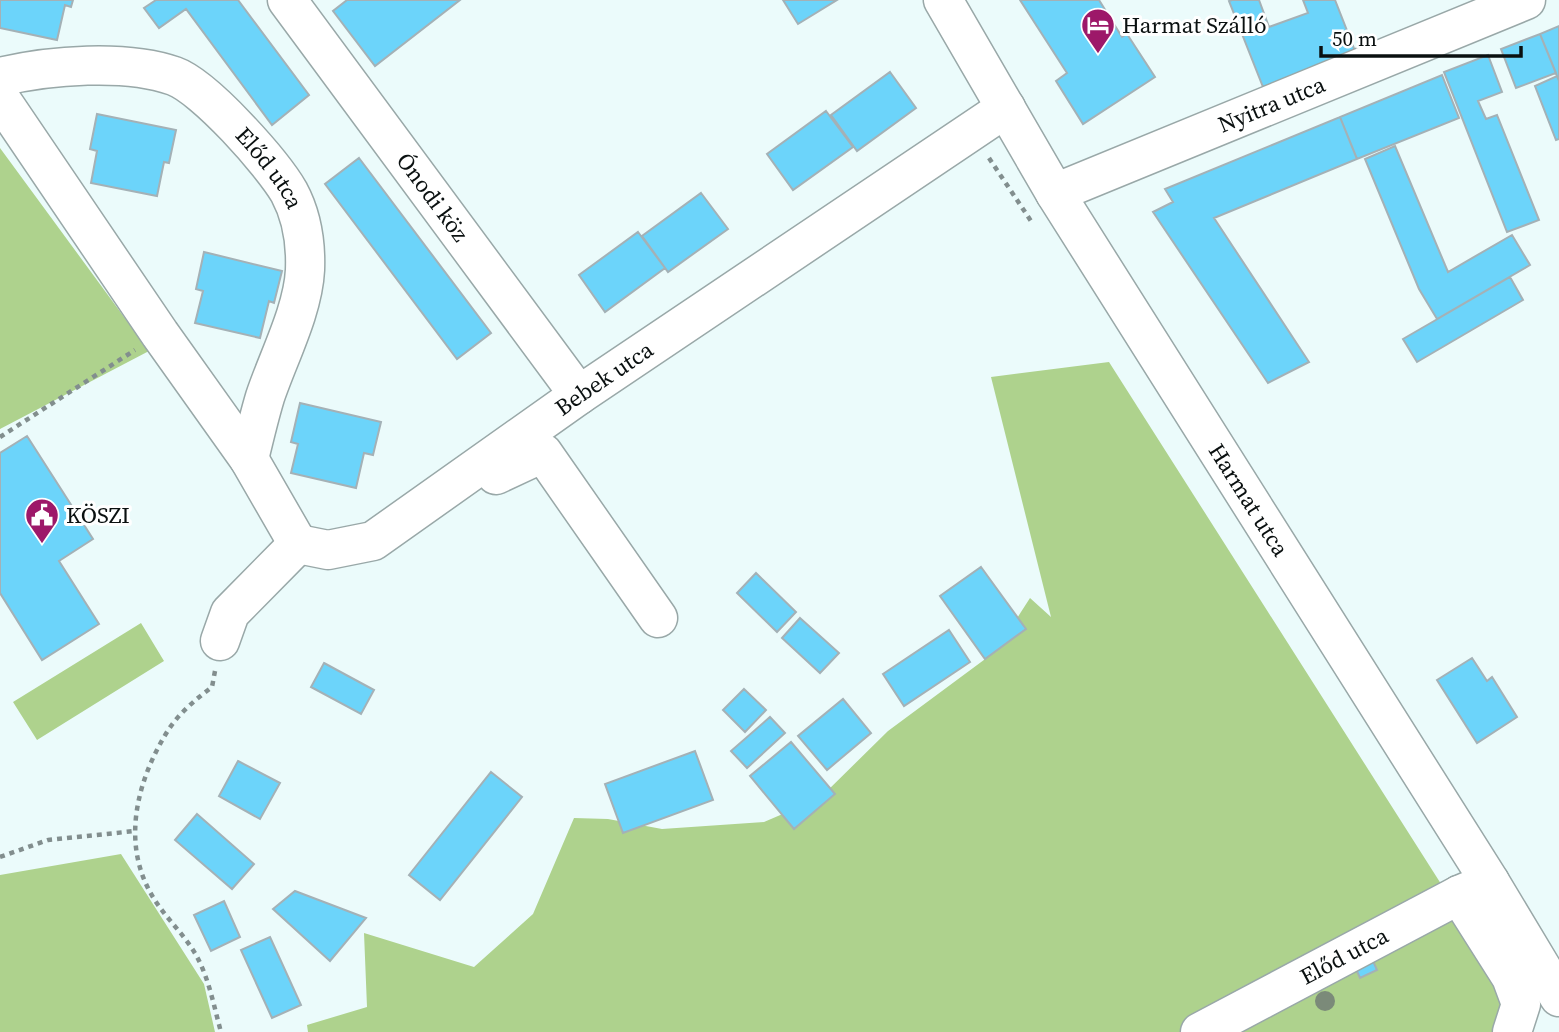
<svg xmlns="http://www.w3.org/2000/svg" width="1559" height="1032" font-family="'Source Serif 4',serif">
<style>
.green{fill:#aed28d}
.building{fill:#6cd4fa;stroke:#a4b1b6;stroke-width:2}
.lines{fill:none;stroke-linecap:round;stroke-linejoin:round}
.minor-casing{stroke:#99a8a8;stroke-width:41}
.path{stroke:#828e8e;stroke-width:4.5;stroke-dasharray:5 5;stroke-linecap:butt}
.minor{stroke:#fff;stroke-width:38}
.tree{fill:#7b8a79}
.labels{text-anchor:middle;stroke-width:6;stroke-linejoin:round;paint-order:stroke}
.poi-label{font-size:23px;fill:#0a1010;stroke:#fff;text-anchor:start}
.street-label{font-size:23px;fill:#0a1010;stroke:#fff}
</style>
<rect width="100%" height="100%" fill="#ebfbfb"/>
<!-- green -->
<path class="green" d="M 0,148 L 149,351 L 0,429 Z
M 1109,362 L 1443,887 L 1520,1032 L 308,1032 L 307,1025 L 367,1007 L 364,933 L 474,967 L 533,914 L 574,818 L 608,819 L 662,829 L 764,822 L 820,798 L 888,731 L 996,651 L 1030,598 L 1051,617 L 991,377 Z
M 141,623 L 164,661 L 37,740 L 13,702 Z
M 121,854 L 204,984 L 215,1032 L 0,1032 L 0,875 Z"/>
<!-- building -->
<path class="building" d="M 0,0 L 73,0 L 71,7 L 65,5 L 57,40 L 0,28 Z
M 156,0 L 238,0 L 309,95 L 272,125 L 186,9 L 159,28 L 144,8 Z
M 347,0 L 460,0 L 375,66 L 333,11 Z
M 783,0 L 837,0 L 798,24 Z
M 1020,0 L 1099,0 L 1122,37 L 1127,34 L 1155,77 L 1083,124 L 1056,81 L 1067,73 Z
M 1232,0 L 1259,0 L 1269,27 L 1308,13 L 1303,0 L 1335,0 L 1355,51 L 1263,87 L 1229,1 Z
M 1559,26 L 1559,81 L 1540,34 Z
M 1540,34 L 1556,73 L 1516,88 L 1501,49 Z
M 1488,55 L 1502,92 L 1478,101 L 1486,119 L 1497,115 L 1539,220 L 1507,232 L 1444,72 Z
M 890,72 L 916,108 L 857,151 L 831,115 Z
M 1442,75 L 1459,118 L 1357,159 L 1340,117 Z
M 1557,76 L 1559,81 L 1559,139 L 1556,140 L 1535,86 Z
M 826,111 L 853,147 L 793,190 L 767,154 Z
M 97,114 L 176,130 L 169,163 L 164,162 L 157,196 L 91,183 L 97,151 L 90,149 Z
M 1340,117 L 1357,159 L 1214,218 L 1309,362 L 1268,383 L 1153,212 L 1173,202 L 1165,189 Z
M 1395,146 L 1448,272 L 1512,235 L 1530,265 L 1437,319 L 1419,289 L 1365,159 Z
M 359,158 L 491,333 L 457,359 L 325,184 Z
M 701,193 L 728,229 L 668,272 L 642,236 Z
M 638,232 L 665,268 L 605,312 L 579,275 Z
M 204,252 L 282,271 L 274,303 L 269,301 L 260,338 L 195,323 L 203,291 L 196,289 Z
M 1510,277 L 1523,300 L 1417,362 L 1403,339 Z
M 300,403 L 381,422 L 373,455 L 364,453 L 356,488 L 291,473 L 298,444 L 291,442 Z
M 27,436 L 93,539 L 59,561 L 99,624 L 42,660 L 0,593 L 0,453 Z
M 981,567 L 1026,629 L 985,659 L 940,596 Z
M 756,573 L 796,612 L 777,632 L 737,593 Z
M 800,618 L 839,653 L 820,673 L 782,638 Z
M 949,630 L 970,662 L 904,706 L 883,674 Z
M 1472,658 L 1487,681 L 1492,677 L 1517,717 L 1477,743 L 1437,680 Z
M 324,663 L 374,690 L 361,714 L 311,687 Z
M 744,689 L 766,710 L 745,732 L 723,710 Z
M 843,699 L 871,733 L 827,770 L 798,736 Z
M 770,717 L 785,733 L 747,768 L 731,751 Z
M 791,742 L 835,794 L 794,829 L 750,776 Z
M 695,751 L 713,800 L 623,833 L 605,784 Z
M 238,761 L 280,783 L 260,819 L 219,796 Z
M 491,772 L 522,797 L 440,900 L 409,875 Z
M 197,814 L 254,864 L 232,889 L 175,840 Z
M 295,891 L 366,918 L 330,961 L 273,909 Z
M 224,901 L 240,937 L 211,951 L 194,915 Z
M 270,937 L 301,1005 L 272,1018 L 241,950 Z
M 1373,961 L 1377,970 L 1360,978 L 1356,969 Z"/>
<g class="lines">
<!-- minor casing -->
<g class="minor-casing">
<g id="minor">
<path id="s1" d="M 287,0 L 579,395"/>
<path id="s2" d="M 943,0 L 1055,193 L 1490,882 L 1559,997"/>
<path id="s3" d="M 0,77 C 49,65 126,59 174,76 C 205,87 272,163 289,192 C 302,216 306,244 305,270 C 303,311 278,358 265,397 C 259,417 254,438 249,459"/>
<path d="M 0,98 L 160,334 L 249,459 L 298,544"/>
<path id="s4" d="M 1055,193 L 1526,0"/>
<path d="M 496,475 L 543,453 L 658,618"/>
<path id="s5" d="M 298,544 L 328,550 L 373,541 L 579,395 L 1006,108"/>
<path d="M 220,641 L 230,613 L 298,544"/>
<path d="M 1459,895 L 1511,977 L 1521,1004 L 1512,1032"/>
<path id="s6" d="M 1200,1032 L 1459,895 L 1490,882"/>
</g>
</g>
<!-- path -->
<path class="path" d="M 989,158 L 1031,221
M 0,437 L 135,350
M 215,671 L 212,687 C 196,699 178,714 167,732 C 138,779 122,839 149,890 C 161,914 183,932 196,955 C 209,978 214,1007 221,1032
M 0,857 L 48,840 L 135,831"/>
<!-- minor -->
<use href="#minor" class="minor"/>
</g>
<!-- trees -->
<circle class="tree" cx="1325" cy="1001" r="10"/>
<!-- icons -->
<defs>
<g id="hotel-pin" transform="scale(1.75)"><path d="M0 17L-7.5 6A9.5 9.5 0 1 1 7.5 6Z" fill="#9d1869" stroke="#fff"/><path d="M-6-4.5h1.5V1H6V5H4.5V3h-9V5H-6ZM-4 0a1.8 1.8 0 1 1 3.6 0ZM.5 0V-2.5h3Q6-2.5 6 0Z" fill="#fff"/></g>
<g id="civic-pin" transform="scale(1.75)"><path d="M0 17L-7.5 6A9.5 9.5 0 1 1 7.5 6Z" fill="#9d1869" stroke="#fff"/><path d="M-.6-6.5H3V-4.5H.6V-3L4-1V1h2V6H-6V1h2V-1L-.6-3ZM-1.2 2.5V6h2.4V2.5Z" fill="#fff"/></g>
</defs>
<g fill-rule="evenodd">
<use href="#hotel-pin" x="1098" y="25"/>
<use href="#civic-pin" x="42" y="515"/>
</g>
<g class="labels">
<!-- poi labels -->
<g class="poi-label">
<text x="1122" y="33">Harmat Szálló</text>
<text x="66" y="523">KÖSZI</text>
</g>
<!-- street labels -->
<g class="street-label">
<text dy="8" stroke="none"><textPath href="#s4" startOffset="234">Nyitra utca</textPath></text>
<text dy="8" stroke="none"><textPath href="#s3" startOffset="310">Előd utca</textPath></text>
<text dy="8" stroke="none"><textPath href="#s1" startOffset="245">Ónodi köz</textPath></text>
<text dy="8" stroke="none"><textPath href="#s5" startOffset="359">Bebek utca</textPath></text>
<text dy="8" stroke="none"><textPath href="#s2" startOffset="586">Harmat utca</textPath></text>
<text dy="8" stroke="none"><textPath href="#s6" startOffset="163">Előd utca</textPath></text>
</g>
</g>
<!-- scale -->
<path d="M1321 46v10h200v-10" fill="none" stroke="#0a1010" stroke-width="3.5"/>
<text x="1332" y="46" font-size="21" fill="#0a1010" stroke="#ffffff" stroke-width="5" paint-order="stroke">50 m</text>
</svg>
